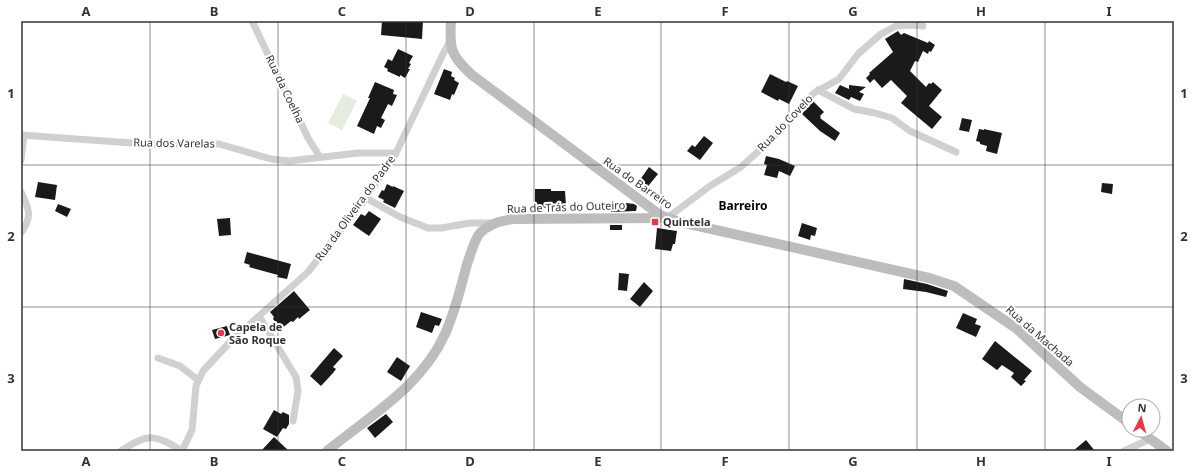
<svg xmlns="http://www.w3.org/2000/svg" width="1195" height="472" font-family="'Noto Sans',sans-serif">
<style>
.green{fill:#e6ecdf}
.building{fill:#1a1a1a}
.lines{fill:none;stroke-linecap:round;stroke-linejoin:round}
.street{stroke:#d0d0d0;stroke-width:7}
.secondary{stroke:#bdbdbd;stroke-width:10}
.grid{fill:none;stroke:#333;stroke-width:1;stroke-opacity:0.55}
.poi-dot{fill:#e63946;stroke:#fff;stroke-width:1.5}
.labels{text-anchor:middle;stroke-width:4;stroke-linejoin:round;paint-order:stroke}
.street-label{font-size:11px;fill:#333;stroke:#fff}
.poi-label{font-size:11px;font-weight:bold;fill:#333;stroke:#fff;text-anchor:start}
.neighbourhood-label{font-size:12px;font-weight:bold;fill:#000;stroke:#fff}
.neatline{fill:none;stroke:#333;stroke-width:1.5}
.grid-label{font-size:13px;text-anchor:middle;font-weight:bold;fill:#333}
</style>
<rect width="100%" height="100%" fill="#fff"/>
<!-- green -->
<path class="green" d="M 343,94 L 357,101 L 342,130 L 328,123 Z"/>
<!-- building -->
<path class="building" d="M 382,21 L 423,21 L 422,39 L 381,35 Z
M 898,31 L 901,35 L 904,33 L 928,43 L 929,41 L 935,45 L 931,52 L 929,51 L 928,54 L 923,51 L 918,62 L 915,61 L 910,71 L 926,87 L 929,83 L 931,84 L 933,82 L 942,90 L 929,106 L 942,117 L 932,129 L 901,103 L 907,96 L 891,80 L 882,88 L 874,79 L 870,83 L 866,78 L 870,74 L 869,73 L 893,52 L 885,39 Z
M 398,49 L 413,56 L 409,63 L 411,64 L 408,69 L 410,69 L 405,78 L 400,75 L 400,77 L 387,71 L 388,69 L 384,67 L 388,59 L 392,61 Z
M 444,69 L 452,72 L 451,76 L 455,78 L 454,80 L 459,83 L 454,95 L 452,94 L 450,100 L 434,94 Z
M 770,74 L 786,82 L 787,81 L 798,86 L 789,104 L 779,99 L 778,101 L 761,92 Z
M 375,82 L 394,90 L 393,94 L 397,95 L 392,106 L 388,104 L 381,118 L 385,120 L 381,128 L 377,126 L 374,134 L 357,126 L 370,98 L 368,98 Z
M 840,85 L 849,89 L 849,85 L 866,87 L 859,92 L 864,94 L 860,101 L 851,97 L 849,100 L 835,93 Z
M 813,101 L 824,112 L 820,116 L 821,117 L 820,118 L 840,133 L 835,141 L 820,131 L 802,114 Z
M 962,118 L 972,120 L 969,132 L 959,130 Z
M 979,129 L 984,130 L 984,129 L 1002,133 L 997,154 L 986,151 L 987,146 L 980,144 L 980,142 L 976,141 Z
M 704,136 L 713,143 L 700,160 L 687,151 L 692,145 L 695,147 Z
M 766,156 L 779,159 L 795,166 L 790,176 L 779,171 L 777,178 L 764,175 L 767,165 L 764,164 Z
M 649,167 L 658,174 L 645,190 L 637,184 Z
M 38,182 L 57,185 L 55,200 L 35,197 Z
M 1102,183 L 1113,184 L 1112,194 L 1101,192 Z
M 387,184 L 393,187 L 393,186 L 404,191 L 395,208 L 383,202 L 384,200 L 378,197 L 382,190 L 384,191 Z
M 535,189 L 551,189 L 551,191 L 565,191 L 566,205 L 558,205 L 558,207 L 535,208 Z
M 619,202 L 634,204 L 637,206 L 636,211 L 611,212 L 611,207 L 619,207 Z
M 58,204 L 71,209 L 67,217 L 55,211 Z
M 369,211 L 381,219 L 369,236 L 353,225 L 361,214 L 365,216 Z
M 230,218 L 231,235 L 219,236 L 217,219 Z
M 802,223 L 817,228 L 815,236 L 811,235 L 810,240 L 798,236 Z
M 610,225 L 622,225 L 622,230 L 610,230 Z
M 657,228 L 677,231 L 675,244 L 673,244 L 671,251 L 655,249 Z
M 247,252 L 291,264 L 287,279 L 277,277 L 278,275 L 249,267 L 250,265 L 244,263 Z
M 619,273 L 629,274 L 627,291 L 618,290 Z
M 904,279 L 927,284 L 948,291 L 946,297 L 926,292 L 903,289 Z
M 644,282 L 653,291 L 640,307 L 630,299 Z
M 294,291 L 310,310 L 299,319 L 298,317 L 293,322 L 291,321 L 281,329 L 273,319 L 274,317 L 270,312 Z
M 421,312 L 442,319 L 439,326 L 435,325 L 432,333 L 416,327 Z
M 963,313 L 977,319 L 975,324 L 981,326 L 976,337 L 956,328 Z
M 227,326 L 230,335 L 215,339 L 212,330 Z
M 995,341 L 1032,371 L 1024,380 L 1026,381 L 1021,386 L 1011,377 L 1014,373 L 1002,365 L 997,370 L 982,359 Z
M 334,348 L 343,356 L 333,367 L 336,369 L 333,373 L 321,386 L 310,376 Z
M 397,357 L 410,366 L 401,381 L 387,372 Z
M 274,410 L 281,414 L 283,412 L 289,415 L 289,424 L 286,429 L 283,428 L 277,437 L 263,429 Z
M 386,414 L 393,422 L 375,438 L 367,428 Z
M 274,437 L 289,451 L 261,451 Z
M 1086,440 L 1095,451 L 1073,451 Z"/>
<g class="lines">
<!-- street -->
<path class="street" d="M 252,21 L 308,138 L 320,157
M 818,90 L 854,109 L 875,113 L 892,118 L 910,131 L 956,152
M 21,135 L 146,144 L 219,144 L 271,159 L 289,161 L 358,153 L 396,153
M 21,160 L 24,135
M 21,192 C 29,208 33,217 21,233
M 366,198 L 400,217 L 428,228 L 441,228 L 470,223 L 494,223
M 667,218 L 710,186 L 741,167 L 773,138 L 814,93 L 839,79 L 858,54 L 881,34 L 896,26 L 911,25 L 923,26
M 259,316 L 296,377 L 298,391 L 293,421
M 158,358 L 180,366 L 198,380
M 121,451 C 148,433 155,434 182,451
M 182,451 L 192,430 L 196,386 L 203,371 L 231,341 L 308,272 L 366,198 L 396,153 L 443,54 L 450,41
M 1124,451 L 1150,439"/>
<!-- secondary -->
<path class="secondary" d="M 451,21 C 449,49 451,56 472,75 L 660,215 L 676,221 L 929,278 L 954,286 L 1007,322 L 1017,329 L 1080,387 L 1129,423
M 1138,430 L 1167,451
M 327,451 C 371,415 421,387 445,334 C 455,312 461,287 467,264 C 471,254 473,242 480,233 C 489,224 500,221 513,219 L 663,218"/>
</g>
<!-- grid -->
<path class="grid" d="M 150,21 L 150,451M 278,21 L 278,451M 406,21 L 406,451M 534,21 L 534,451M 661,21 L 661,451M 789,21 L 789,451M 917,21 L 917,451M 1045,21 L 1045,451M 21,165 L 1174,165M 21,307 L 1174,307"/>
<!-- markers -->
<g class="poi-dot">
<rect x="651" y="218" width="8" height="8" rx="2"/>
<circle cx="221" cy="333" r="4"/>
</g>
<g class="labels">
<!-- street labels -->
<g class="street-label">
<text transform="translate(285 89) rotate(64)" y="4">Rua da Coelha</text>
<text transform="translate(785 123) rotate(-46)" y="4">Rua do Covelo</text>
<text transform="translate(174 143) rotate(1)" y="4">Rua dos Varelas</text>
<text transform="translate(638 183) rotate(35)" y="4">Rua do Barreiro</text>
<text transform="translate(566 207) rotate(-2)" y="4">Rua de Trás do Outeiro</text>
<text transform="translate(355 208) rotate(-54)" y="4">Rua da Oliveira do Padre</text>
<text transform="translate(1040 336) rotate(41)" y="4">Rua da Machada</text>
</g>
<!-- poi labels -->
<g class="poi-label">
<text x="663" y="226">Quintela</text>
<text x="229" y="331">Capela de<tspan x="229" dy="13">São Roque</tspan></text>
</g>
<!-- neighbourhood labels -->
<g class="neighbourhood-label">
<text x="743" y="210">Barreiro</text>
</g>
</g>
<!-- border -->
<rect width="1195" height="472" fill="none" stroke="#ffffff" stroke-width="44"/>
<!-- north arrow -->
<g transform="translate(1141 418) rotate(6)"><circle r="19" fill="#ffffff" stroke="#adadad"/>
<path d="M0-3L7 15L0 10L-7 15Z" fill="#e63946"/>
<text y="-6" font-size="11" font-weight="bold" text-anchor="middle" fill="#333333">N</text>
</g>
<rect x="22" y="22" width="1151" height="428" class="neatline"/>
<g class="grid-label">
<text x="86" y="16">A</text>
<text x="214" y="16">B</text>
<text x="342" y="16">C</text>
<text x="470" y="16">D</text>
<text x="598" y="16">E</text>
<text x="725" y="16">F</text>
<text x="853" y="16">G</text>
<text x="981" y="16">H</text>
<text x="1109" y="16">I</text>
<text x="11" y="98">1</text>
<text x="1184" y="98">1</text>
<text x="11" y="241">2</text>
<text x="1184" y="241">2</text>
<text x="11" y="383">3</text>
<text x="1184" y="383">3</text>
<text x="86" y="466">A</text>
<text x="214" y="466">B</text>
<text x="342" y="466">C</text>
<text x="470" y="466">D</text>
<text x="598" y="466">E</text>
<text x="725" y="466">F</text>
<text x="853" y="466">G</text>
<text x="981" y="466">H</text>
<text x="1109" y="466">I</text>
</g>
</svg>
